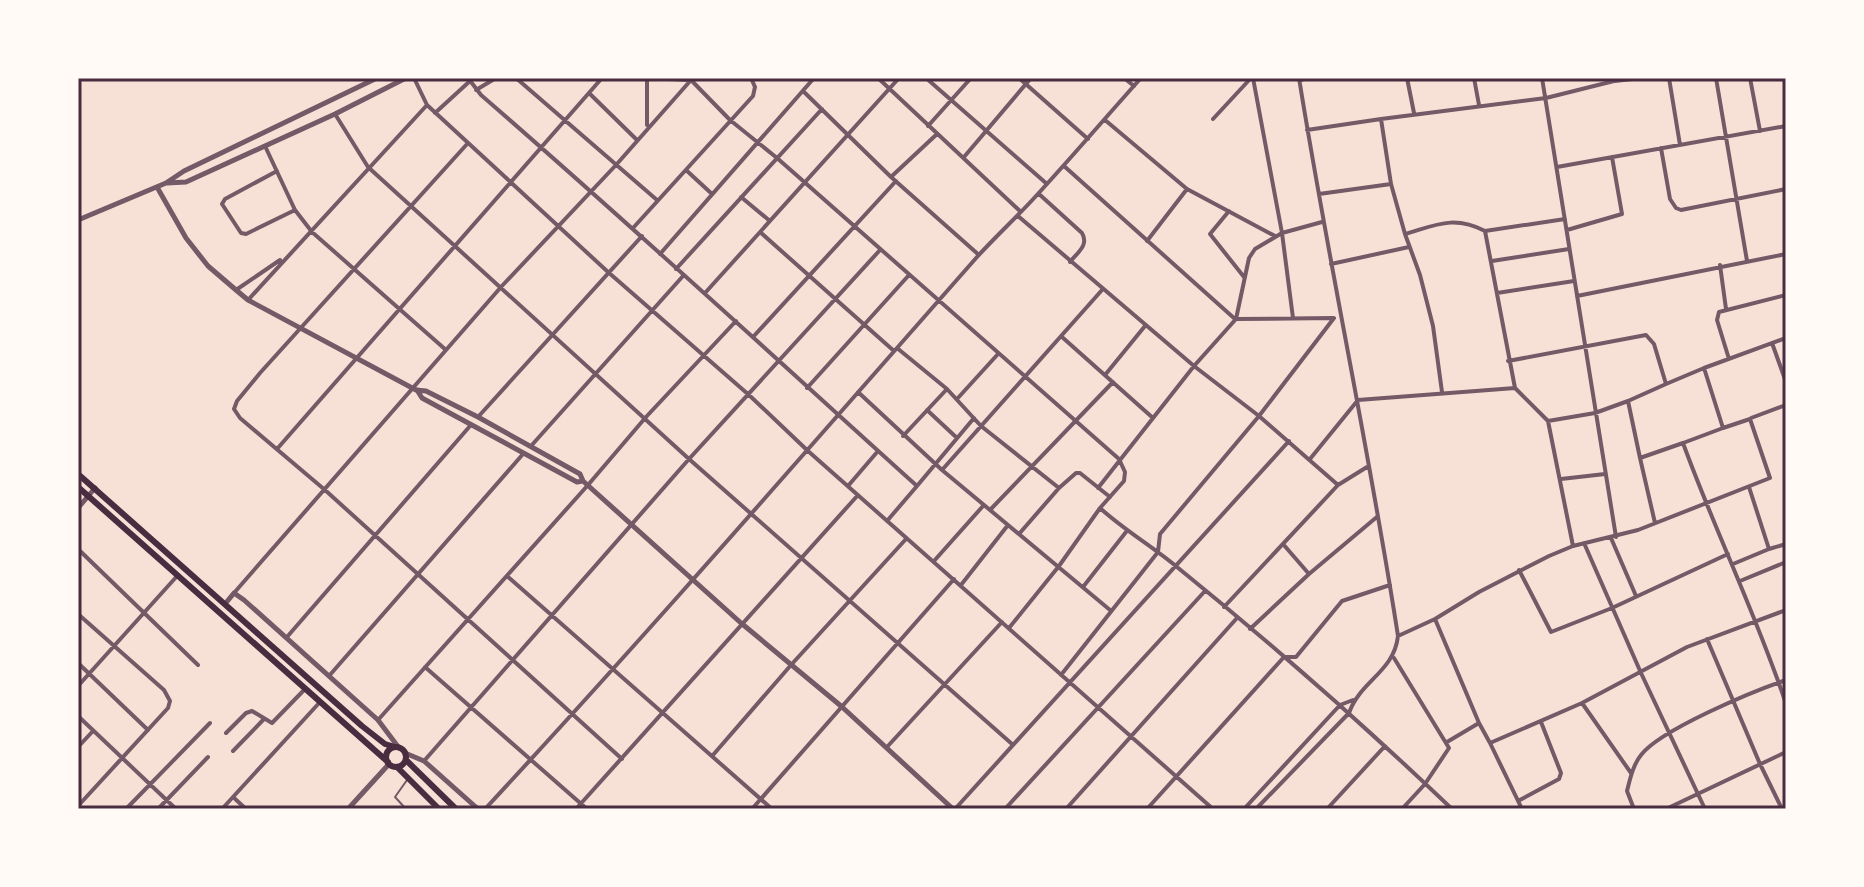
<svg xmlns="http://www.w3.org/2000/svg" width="1864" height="887" font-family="'Open Sans',sans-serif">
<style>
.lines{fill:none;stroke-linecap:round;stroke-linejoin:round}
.service{stroke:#755966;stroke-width:2}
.minor{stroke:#755966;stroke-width:4}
.tertiary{stroke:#755966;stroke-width:5}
.trunk{stroke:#4a2c40;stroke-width:6}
.neatline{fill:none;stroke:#4a2c40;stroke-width:3}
</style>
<rect width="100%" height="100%" fill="#f7e1d7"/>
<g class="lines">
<!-- service -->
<path class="service" d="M 406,809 L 395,797 L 407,780"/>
<!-- minor -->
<path class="minor" d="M 414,78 L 427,105 L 608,272 L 749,395 L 808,451 L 1213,809
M 468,78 L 481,95 C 629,223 772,355 917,486 L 974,418
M 516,78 L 657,200
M 647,78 L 691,80 L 730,120 L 777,158 L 1119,459 L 1125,472 L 1124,481 L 1100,508 L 1059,566 L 1009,628
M 878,78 L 1021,212
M 926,78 L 1047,184
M 1019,78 L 1088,139
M 1124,78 L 1134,86
M 1253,78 L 1282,233 L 1293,318
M 1407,78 L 1414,113
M 1474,78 L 1479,105
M 1542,78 L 1616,537
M 1669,78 L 1680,145
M 1716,78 L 1747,261
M 1750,78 L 1760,131
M 1784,78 L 1786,87
M 1300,80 L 1309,78
M 1615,81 L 1641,78
M 476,90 L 496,78
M 803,91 L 891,177 L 979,255
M 589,93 L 637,140
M 435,113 L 470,81
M 335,114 L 368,167 L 689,459 L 1012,744
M 1213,119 L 1251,78
M 1381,119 L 1546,98 L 1614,81 L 1614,78
M 1105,120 L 1187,189 L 1275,236
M 647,125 L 647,78
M 928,126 L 971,78
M 1307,130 L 1381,119 L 1391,184 L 1405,234
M 468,143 L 260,373 L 237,401 L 234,409 L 240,418 L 325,490 L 622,759
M 265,146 L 295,210 L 312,232 L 446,350
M 1661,148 L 1670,199 L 1676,208 L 1681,210 L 1786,189
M 964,157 L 1031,78
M 1064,166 L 1235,319
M 1557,167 L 1786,126
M 686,170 L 712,194
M 277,171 L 225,199 L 222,204 L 241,233 L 246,234 L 295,210
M 892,176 L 937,134
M 1039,194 L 1082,233 C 1089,245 1078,252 1070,262
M 1319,194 L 1391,184
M 741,197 L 770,221
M 1229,211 L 1210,234 L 1244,277
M 1018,216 L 1194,366 L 1259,416 L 1338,485
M 633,228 L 753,96 L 755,87 L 751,78
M 1567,230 L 1622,214 L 1612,157
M 1485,231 L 1565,219
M 760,232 L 894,351
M 1147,241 L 1187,189
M 660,254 L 814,78
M 1492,261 L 1569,249
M 1331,264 L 1409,247
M 1720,265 L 1726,309
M 676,269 L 822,109
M 236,290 L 280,260
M 705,293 L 899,78
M 1497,293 L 1574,281
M 1577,296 L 1786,254
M 248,300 L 427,105
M 1236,319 L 1333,318
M 753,337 L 896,181
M 1062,337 L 1153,418
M 1772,343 L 1786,382
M 897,348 L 947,389
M 1729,359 L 1717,320 L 1719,312 L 1786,295
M 1508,361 L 1646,335 L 1654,344 L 1666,384 L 1628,401
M 1704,368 L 1786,338
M 1105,375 L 1145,326
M 1666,384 L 1704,368 L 1723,428 L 1683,443
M 807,388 L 909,275
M 858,392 L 942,470 L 1110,610
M 1442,392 L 1433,326 L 1420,275 L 1405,234 C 1436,225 1454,215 1485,231 L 1515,388 L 1548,421 L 1573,546
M 957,399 L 998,354
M 927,410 L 957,438
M 478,417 L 642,236
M 1751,418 L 1786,405
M 1548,421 L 1595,413 L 1628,401 L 1640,458
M 903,436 L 947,389 L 981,426 L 1059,488
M 531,446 L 683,276
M 277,449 L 602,78
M 1310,459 L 1358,400 L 1515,388
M 942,470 L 1102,290
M 1561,479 L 1605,474
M 848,486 L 878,451
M 1098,488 L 1194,366 L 1236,319 L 1249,258 L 1255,249 L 1282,233 L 1322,222
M 1100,508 C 1124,530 1152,546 1177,567 C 1272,644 1364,725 1452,809
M 990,510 L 1113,382
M 887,521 L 917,486
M 1655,523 L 1640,458 L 1683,443 C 1715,531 1757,616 1786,704
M 1019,534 L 1059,488 L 1076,473 L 1080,473 L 1110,497
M 1611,538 L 1636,596
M 1584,543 L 1641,673 L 1705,809
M 78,549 L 198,665
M 1769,549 L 1786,544
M 934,561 L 983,506
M 1733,564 L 1769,549 L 1749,487
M 1519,570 L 1551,632 L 1612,608 L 1728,554
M 1309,574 L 1378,516
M 507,576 L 772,809
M 1740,581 L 1786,562
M 961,585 L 1008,525
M 1083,587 L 1126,532
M 234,593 L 501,287 L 616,165 L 691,80
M 1224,607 L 1338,485 L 1367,467
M 78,614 L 164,690 L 170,701 L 168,708 L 78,806
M 1435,619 L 1479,592 L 1549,556 L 1573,546 L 1638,530 L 1770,478 L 1750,419 L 1723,428
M 1250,629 L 1309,574 L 1283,544
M 1398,636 L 1435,619 L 1479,723 L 1447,742
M 287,637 L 470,426
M 1707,639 L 1760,764 L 1782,809
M 1286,657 L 1296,657 L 1342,601 L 1390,585
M 1394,658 L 1449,748 L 1425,784 L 1402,809
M 78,663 L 148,730
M 425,667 L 587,809
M 1061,675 L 1158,552 L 1160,534 L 1259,416 L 1334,318
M 329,676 L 523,454
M 78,686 L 178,575
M 1582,703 L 1631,773
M 78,716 L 176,809
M 378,720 L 588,485 L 646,417 L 736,321
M 1479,723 L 1490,743 L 1582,703 L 1687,647 L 1786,610
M 226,733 L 246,713 L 252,711 L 272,723 L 305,689
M 1490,743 L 1522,809
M 78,747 L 93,731
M 887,747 L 1002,622
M 233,751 L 264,719
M 713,755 L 791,665 L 906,539
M 424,761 L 689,459 L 880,250
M 233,797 L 320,702
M 1518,801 L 1559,779 L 1561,773 L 1541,722
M 126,809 L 210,723
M 158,809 L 208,757
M 222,809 L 233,797 L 246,809
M 485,809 C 653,628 814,442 977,257 C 996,236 1017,217 1036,196 C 1072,157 1106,117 1141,78
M 576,809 L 858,495
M 752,809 L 954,579
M 955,809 L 1289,441
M 1005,809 L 1205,591
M 1066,809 L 1237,618
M 1147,809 L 1284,657
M 1244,809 L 1340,705 L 1353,700
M 1256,809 L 1349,713 C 1360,681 1394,672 1398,636 C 1369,449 1329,265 1299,78
M 1327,809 L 1385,746
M 1634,809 L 1627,791 C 1630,779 1633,765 1641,755 C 1660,730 1753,691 1786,680
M 1666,809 L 1786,752"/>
<!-- tertiary -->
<path class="tertiary" d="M 167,183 L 186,182 L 335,114 L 406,78
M 157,187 L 186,238 L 208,266 L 236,290 L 248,300 L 416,390 L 426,391 L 478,417 L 580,474 L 583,481 L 741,623 L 841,706 L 953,809
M 78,220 L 166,183 L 184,171 L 377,78
M 417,390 L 422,398 L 577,482 L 583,481
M 78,508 L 95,488
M 225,604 L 234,593 L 244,600 L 378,720 L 399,748
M 405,753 L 424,761 L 478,809
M 348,809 L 389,764"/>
<!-- trunk -->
<path class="trunk" d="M 78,474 L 362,726 L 385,744 L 395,747
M 78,487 L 388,762
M386 757a10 10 0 1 1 20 0a10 10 0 1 1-20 0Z
M 406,760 L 456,809
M 397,767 L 439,809"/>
</g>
<!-- border -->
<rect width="1864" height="887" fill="none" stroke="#fffaf5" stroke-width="160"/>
<rect x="80" y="80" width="1704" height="727" class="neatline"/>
</svg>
